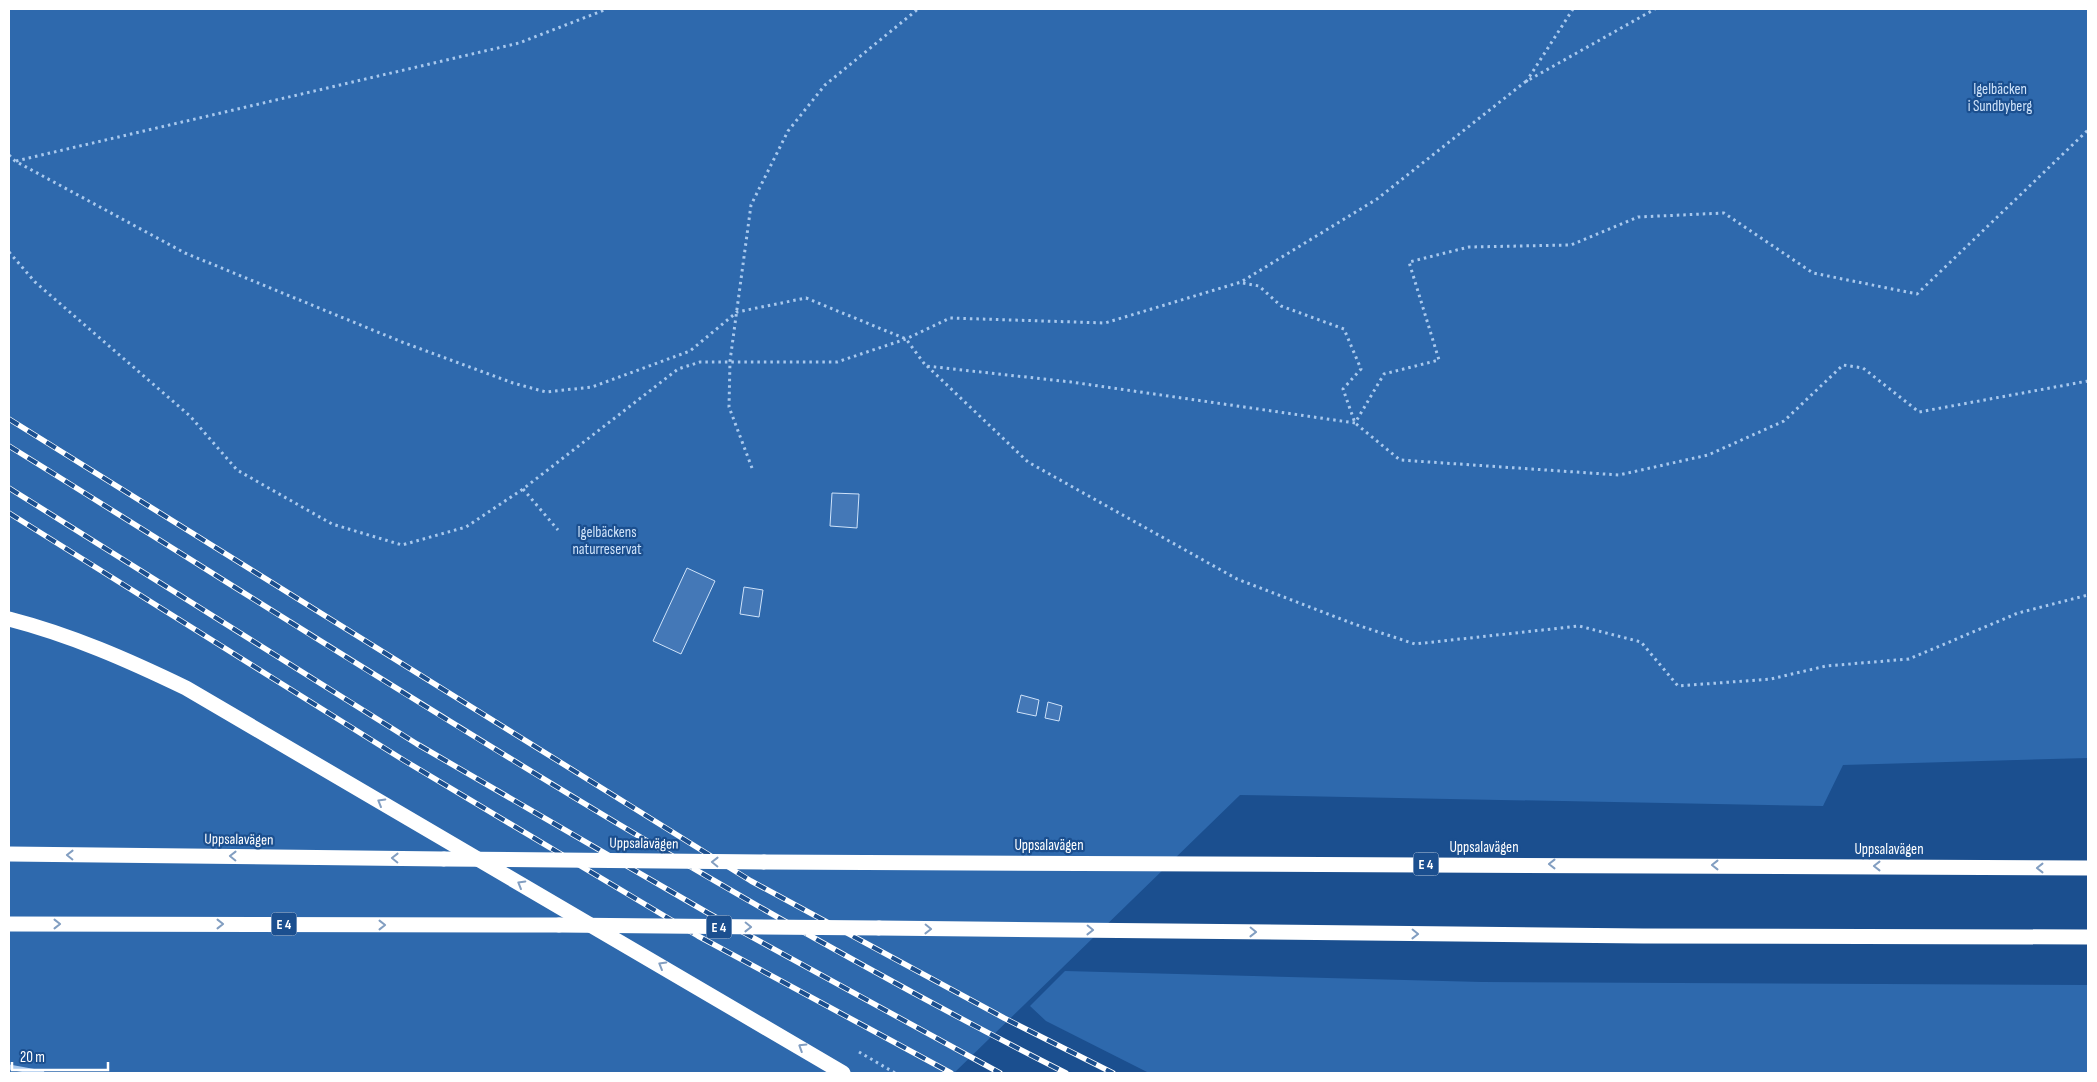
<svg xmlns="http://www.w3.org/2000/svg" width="2097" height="1082" font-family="'Sofia Sans Condensed',sans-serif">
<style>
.green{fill:#2e69ad}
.building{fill:#4478b7;stroke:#cfe3fa}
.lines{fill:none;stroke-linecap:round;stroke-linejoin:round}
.path{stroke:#a9c9ee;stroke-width:3;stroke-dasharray:2.5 4;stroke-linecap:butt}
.street{stroke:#a9c9ee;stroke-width:5}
.highway{stroke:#fff;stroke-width:15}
.rail-casing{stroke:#fff;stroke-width:5.5}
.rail{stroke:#1b4f8f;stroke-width:4;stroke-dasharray:11;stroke-linecap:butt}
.highway-bridge{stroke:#fff;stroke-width:15}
.oneway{stroke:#829ec1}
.labels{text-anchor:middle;stroke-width:4.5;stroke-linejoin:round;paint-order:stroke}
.shield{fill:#1b4f8f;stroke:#bbcadd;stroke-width:1}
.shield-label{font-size:14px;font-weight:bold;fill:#fff}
.park-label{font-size:15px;fill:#cfe3fa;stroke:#1b4f8f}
.street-label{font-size:15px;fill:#fff;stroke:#1b4f8f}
</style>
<rect width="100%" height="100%" fill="#1b4f8f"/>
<!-- green -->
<path class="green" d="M 9,9 L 2088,9 L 2088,758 L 1843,765 L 1823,806 L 1240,795 L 954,1073 L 9,1073 Z
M 1065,971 L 1482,982 L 2088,985 L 2088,1073 L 1149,1073 L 1046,1021 L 1030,1006 Z"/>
<!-- building -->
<path class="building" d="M 832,493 L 859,494 L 857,528 L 830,526 Z
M 687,568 L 715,581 L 681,654 L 653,641 Z
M 744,587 L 763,590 L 759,617 L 740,614 Z
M 1021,695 L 1039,700 L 1036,716 L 1017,712 Z
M 1048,702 L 1062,706 L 1059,721 L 1045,718 Z"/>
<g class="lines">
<!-- path -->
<path class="path" d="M 1526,82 L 1573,9
M 9,155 L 15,161 L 185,253 L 402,342 L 513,383 L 546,392 L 592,387 L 690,351 L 737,312 L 806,298 L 906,339 L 926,366 L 1071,382 L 1355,423 L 1384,374 L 1439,360 L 1409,262 L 1469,247 L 1571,245 L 1638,217 L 1724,213 L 1813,273 L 1917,294 L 2088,130
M 16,161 L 519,43 L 607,9
M 9,252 L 35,282 L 190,416 L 237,470 L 332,524 L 402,545 L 466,527 L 523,489 L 678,369 L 700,362 L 837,362 L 906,339 L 950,318 L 1105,323 L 1241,282 L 1377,199 L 1525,82 L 1655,9
M 1243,283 L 1259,286 L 1281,306 L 1344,329 L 1361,369 L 1343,389 L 1355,423 L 1400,460 L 1619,475 L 1708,455 L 1784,421 L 1843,365 L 1863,368 L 1919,412 L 2088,381
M 927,366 L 1028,462 L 1237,579 L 1354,624 L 1415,644 L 1579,626 L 1641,642 L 1678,686 L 1771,679 L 1826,666 L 1909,659 L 2018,613 L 2088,595
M 752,468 L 729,407 L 730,361 L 751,205 L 788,131 L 825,85 L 918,9
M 523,489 L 558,530
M 859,1052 L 895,1073"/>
<!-- street -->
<path class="street" d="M 9,1067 L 42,1073"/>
<!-- highway -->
<path class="highway" d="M 9,619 C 71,635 128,660 186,688 L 843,1073
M 9,854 L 444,859
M 764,862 L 2088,868
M 9,924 L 559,925
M 879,928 L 1643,936 L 2088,937"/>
<!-- rail casing -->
<g class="rail-casing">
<path id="rail" d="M 9,419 L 751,881 L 1004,1018 L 1113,1073
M 9,446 C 357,662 700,888 1066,1073
M 9,488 L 417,744 L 708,913 L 1000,1073
M 9,513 L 405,761 L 698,936 L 951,1073"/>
</g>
<!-- rail -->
<use href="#rail" class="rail"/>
<!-- highway-bridge -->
<path class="highway-bridge" d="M 444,859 L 764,862
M 559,925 L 879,928"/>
</g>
<!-- one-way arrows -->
<defs><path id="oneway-chevron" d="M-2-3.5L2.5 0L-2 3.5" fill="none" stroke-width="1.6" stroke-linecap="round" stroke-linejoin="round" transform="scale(1.25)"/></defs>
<g class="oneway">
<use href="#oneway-chevron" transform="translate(381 802) rotate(-150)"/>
<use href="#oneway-chevron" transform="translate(70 855) rotate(-179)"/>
<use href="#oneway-chevron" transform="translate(233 856) rotate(-179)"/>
<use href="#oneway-chevron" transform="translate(395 858) rotate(-179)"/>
<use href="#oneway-chevron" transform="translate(715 862) rotate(-179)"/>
<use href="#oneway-chevron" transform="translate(1552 864) rotate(-180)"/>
<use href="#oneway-chevron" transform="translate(1715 865) rotate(-180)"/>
<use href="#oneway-chevron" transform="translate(1877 866) rotate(-180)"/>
<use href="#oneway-chevron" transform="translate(2040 868) rotate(-180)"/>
<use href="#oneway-chevron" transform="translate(521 884) rotate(-150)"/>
<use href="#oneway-chevron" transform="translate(57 924)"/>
<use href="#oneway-chevron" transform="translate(220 924)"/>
<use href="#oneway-chevron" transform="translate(382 925)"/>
<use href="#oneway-chevron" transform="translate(748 927) rotate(1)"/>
<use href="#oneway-chevron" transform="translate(928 929) rotate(1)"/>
<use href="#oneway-chevron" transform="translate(1090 930) rotate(1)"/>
<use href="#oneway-chevron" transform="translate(1253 932) rotate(1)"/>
<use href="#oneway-chevron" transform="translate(1415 934) rotate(1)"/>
<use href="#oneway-chevron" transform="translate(662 965) rotate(-150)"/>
<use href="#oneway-chevron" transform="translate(802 1047) rotate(-148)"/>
</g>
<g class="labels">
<!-- shield labels -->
<g class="shield">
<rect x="1413.5" y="852.5" width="25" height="23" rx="4"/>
<rect x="271.5" y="912.5" width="25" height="23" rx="4"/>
<rect x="706.5" y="915.5" width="25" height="23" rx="4"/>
</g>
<g class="shield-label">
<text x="1426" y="869">E 4</text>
<text x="284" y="929">E 4</text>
<text x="719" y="932">E 4</text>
</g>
<!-- park labels -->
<g class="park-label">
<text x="2000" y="94">Igelbäcken<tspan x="2000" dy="17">i Sundbyberg</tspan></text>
<text x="607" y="537">Igelbäckens<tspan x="607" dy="17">naturreservat</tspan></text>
</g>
<!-- street labels -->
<g class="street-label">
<text transform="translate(239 839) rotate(1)" y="5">Uppsalavägen</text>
<text transform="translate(644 843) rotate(1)" y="5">Uppsalavägen</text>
<text x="1049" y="850">Uppsalavägen</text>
<text x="1484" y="852">Uppsalavägen</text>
<text x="1889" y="854">Uppsalavägen</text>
</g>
</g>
<!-- border -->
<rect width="2097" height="1082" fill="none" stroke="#ffffff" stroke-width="20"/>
<!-- scale -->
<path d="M12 1062v8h96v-8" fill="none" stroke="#ffffff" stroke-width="2.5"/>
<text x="20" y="1062" font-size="15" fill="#ffffff" stroke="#1b4f8f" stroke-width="4" paint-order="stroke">20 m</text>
</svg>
